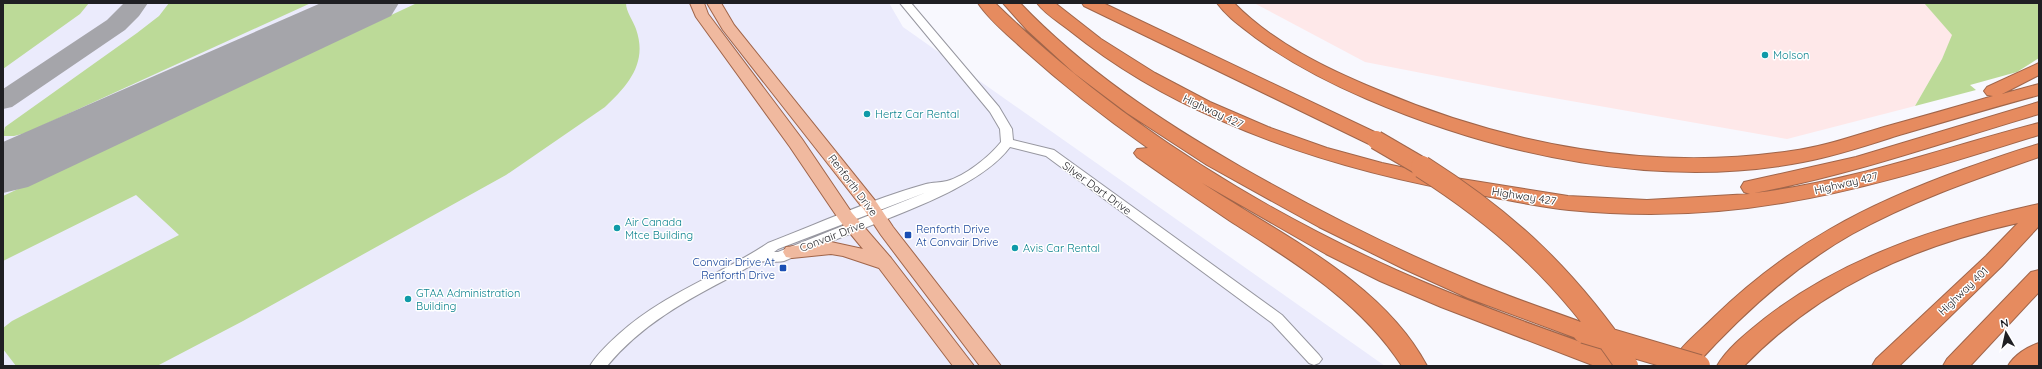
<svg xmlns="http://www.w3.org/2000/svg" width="2042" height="369" font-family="Quicksand,sans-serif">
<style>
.industrial{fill:#fee8e9}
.built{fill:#ebebfc}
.green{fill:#bcda98}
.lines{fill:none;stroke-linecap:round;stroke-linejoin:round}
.taxiway{fill:#a5a5aa;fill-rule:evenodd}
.runway{fill:#a5a5aa;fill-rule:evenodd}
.minor-casing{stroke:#9797a0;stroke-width:2}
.major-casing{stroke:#a0654a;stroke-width:2}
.highway-casing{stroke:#a0654a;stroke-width:2}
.minor{fill:#fff;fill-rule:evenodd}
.major{fill:#f0b99f;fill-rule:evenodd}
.highway{fill:#e68b5f;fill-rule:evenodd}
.highway-bridge-far1-casing{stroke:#a0654a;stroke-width:20;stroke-linecap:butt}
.highway-bridge-casing{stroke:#a0654a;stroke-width:24;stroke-linecap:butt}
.highway-bridge-far1{stroke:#e68b5f;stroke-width:18}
.highway-bridge{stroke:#e68b5f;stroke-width:22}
.culture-dot{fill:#0f9aa8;stroke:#fff;stroke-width:1.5}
.transit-dot{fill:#1a4fb4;stroke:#fff;stroke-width:1.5}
.labels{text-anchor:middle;stroke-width:3;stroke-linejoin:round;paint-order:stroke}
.culture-label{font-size:11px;fill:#0d838f;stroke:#fff;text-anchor:start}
.street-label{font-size:11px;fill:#1f1f23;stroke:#fff}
.transit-label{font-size:11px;fill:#164399;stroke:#fff;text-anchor:start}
</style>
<rect width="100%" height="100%" fill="#f8f8fe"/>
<!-- industrial -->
<path class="industrial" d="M 1254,3 L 1924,3 L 1953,35 L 1942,59 L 1915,106 L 1787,139 L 1514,91 L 1365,62 Z"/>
<!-- built -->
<path class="built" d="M 3,3 L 889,3 L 903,27 L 1385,366 L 3,366 Z"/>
<!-- green -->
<path class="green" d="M 3,3 L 89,3 L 80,14 L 3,69 Z
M 169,3 L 311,3 L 26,133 L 14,136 L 3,136 L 5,127 L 137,33 L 159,16 Z
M 417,3 L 626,3 C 626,12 633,20 636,29 C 648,63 628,85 605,107 L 506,175 L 243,321 L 157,366 L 16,366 L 3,349 L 3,328 L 12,321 L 179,235 L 136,195 L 3,261 L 3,196 Z
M 1924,3 L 2039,3 L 2039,58 L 2017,72 L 1970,85 L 1976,90 L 1915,106 L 1942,59 L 1952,35 Z"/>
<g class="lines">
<!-- taxiway -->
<path class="taxiway" d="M 124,3 L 148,3 L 139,16 L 125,30 L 12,107 L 3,109 L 3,89 L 107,20 Z
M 330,3 L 359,3 L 355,8 L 325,27 L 182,99 L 173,101 L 164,99 L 160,93 L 164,87 L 307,17 Z"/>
<!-- runway -->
<path class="runway" d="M 321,3 L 399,3 L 391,16 L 28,187 L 3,193 L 3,142 Z"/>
<!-- minor casing -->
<g class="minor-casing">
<path id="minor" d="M 900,3 L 911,3 L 999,107 L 1012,129 L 1013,140 L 1054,150 L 1282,315 L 1319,355 L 1322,359 L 1319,363 L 1314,365 L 1309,363 L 1272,323 L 1046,156 L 1010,147 C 984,182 917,207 877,223 C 846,235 815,248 784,261 C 776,263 768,260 760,262 C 751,264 741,272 733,276 C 686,300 641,325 607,366 L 590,366 C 597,354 609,343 619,334 C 664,293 719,276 768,243 C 820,223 872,199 926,184 C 933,182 940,183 947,181 C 965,176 989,157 1001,142 L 1000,129 L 990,112 ZM 927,192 L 778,252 L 774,252 L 778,249 Z"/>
</g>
<!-- major casing -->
<g class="major-casing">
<path id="major" d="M 690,3 L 704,3 L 708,14 L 802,139 L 852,213 L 891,258 L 974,366 L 953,366 L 879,268 L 843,256 L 831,254 L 792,258 L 786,257 L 783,252 L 786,247 L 831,242 L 863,249 L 840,221 L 790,147 L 696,17 Z
M 707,3 L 721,3 L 734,25 L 877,203 L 893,227 L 1001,366 L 980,366 L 881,235 L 865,211 L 723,30 Z"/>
</g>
<!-- highway casing -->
<g class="highway-casing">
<path id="highway" d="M 978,3 L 995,3 C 1110,115 1250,204 1396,270 C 1472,304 1551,332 1630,359 L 1634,366 L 1595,366 L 1441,307 L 1380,281 L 1326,254 L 1202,183 C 1279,234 1382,281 1427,366 L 1402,366 C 1360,301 1294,262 1230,221 C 1199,200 1168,179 1137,157 L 1134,153 L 1137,149 L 1148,148 C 1104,117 1063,85 1023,49 C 1008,35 989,20 978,3 Z
M 1003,3 L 1020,3 C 1084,70 1161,121 1241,167 C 1313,208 1387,246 1464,278 C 1506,296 1549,310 1592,326 L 1595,332 L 1592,338 L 1584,341 L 1576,338 L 1468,298 L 1404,269 L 1319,227 L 1207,165 L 1127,113 L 1074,73 L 1027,30 Z
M 1037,3 L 1055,3 L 1101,39 L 1155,73 L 1210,102 L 1268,127 L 1327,148 L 1382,163 L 1443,176 L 1568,196 L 1647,200 L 1750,194 L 1744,192 L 1741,187 L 1744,182 L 1856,157 L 2039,102 L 2039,114 C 1944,142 1851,175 1754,193 C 1855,181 1942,148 2039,123 L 2039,135 C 1954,161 1870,189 1782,203 C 1712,215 1639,217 1569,210 C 1541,207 1513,201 1485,196 C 1394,181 1305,158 1220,120 C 1166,97 1115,67 1069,30 C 1059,22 1045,14 1037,3 Z
M 1082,3 L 1103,3 L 1383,136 L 1386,140 L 1383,144 L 1376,146 L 1369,144 L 1084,6 Z
M 1217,3 L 1234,3 C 1273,43 1327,69 1378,90 C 1508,145 1650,172 1791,151 C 1823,147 1853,136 1884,127 C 1920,117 1956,107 1993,96 L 1987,95 L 1984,91 L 1987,87 L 2039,63 L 2039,75 L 2002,94 L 2039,84 L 2039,95 C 1991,108 1944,122 1896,136 C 1865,146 1835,156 1803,162 C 1659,190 1500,156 1367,99 C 1327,82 1291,63 1256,38 C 1242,27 1227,17 1217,3 Z
M 2039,144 L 2039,157 C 1976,179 1911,201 1852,234 C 1792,268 1741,315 1695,366 L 1669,366 C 1679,347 1699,332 1714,317 C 1789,244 1867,204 1964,169 C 1989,160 2014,151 2039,144 Z
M 2039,204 L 2039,226 L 2002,266 L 1899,366 L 1872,366 L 1876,359 L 1986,256 L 2018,223 C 1911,247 1821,287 1744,366 L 1717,366 C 1727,348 1748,332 1764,319 C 1845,256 1940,226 2039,204 Z
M 2039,270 L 2039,292 L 1970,366 L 1943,366 L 1947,359 L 2031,272 Z
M 2039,343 L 2039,365 L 2008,366 C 2014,355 2027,347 2039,343 Z"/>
</g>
<!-- minor -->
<use href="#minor" class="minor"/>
<!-- major -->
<use href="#major" class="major"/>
<!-- highway -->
<use href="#highway" class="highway"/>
<!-- highway-bridge-far1 casing -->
<g class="highway-bridge-far1-casing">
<path id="highway-bridge-far1" d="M 1376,140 L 1424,168"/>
</g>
<!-- highway-bridge casing -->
<g class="highway-bridge-casing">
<path id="highway-bridge" d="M 1422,167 C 1510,223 1569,280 1627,366
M 1584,332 L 1699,366"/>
</g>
<!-- highway-bridge-far1 -->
<use href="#highway-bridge-far1" class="highway-bridge-far1"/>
<!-- highway-bridge -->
<use href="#highway-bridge" class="highway-bridge"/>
</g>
<!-- markers -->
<g class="culture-dot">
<circle cx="1765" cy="55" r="4"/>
<circle cx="867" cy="114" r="4"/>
<circle cx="617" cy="228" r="4"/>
<circle cx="1015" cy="248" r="4"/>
<circle cx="408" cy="299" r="4"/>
</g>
<g class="transit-dot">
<rect x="904" y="231" width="8" height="8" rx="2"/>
<rect x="779" y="264" width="8" height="8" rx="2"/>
</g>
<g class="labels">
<!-- culture labels -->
<g class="culture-label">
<text x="1773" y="59">Molson</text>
<text x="875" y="118">Hertz Car Rental</text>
<text x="625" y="226">Air Canada<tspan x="625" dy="13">Mtce Building</tspan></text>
<text x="1023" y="252">Avis Car Rental</text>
<text x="416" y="297">GTAA Administration<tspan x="416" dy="13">Building</tspan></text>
</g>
<!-- street labels -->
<g class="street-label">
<text transform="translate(1213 111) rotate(25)" y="4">Highway 427</text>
<text transform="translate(1846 183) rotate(-13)" y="4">Highway 427</text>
<text transform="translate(853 185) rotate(53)" y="4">Renforth Drive</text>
<text transform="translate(1097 188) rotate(36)" y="4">Silver Dart Drive</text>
<text transform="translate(1524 196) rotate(9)" y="4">Highway 427</text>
<text transform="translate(832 236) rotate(-21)" y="4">Convair Drive</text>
<text transform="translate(1963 291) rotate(-44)" y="4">Highway 401</text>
</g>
<!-- transit labels -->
<g class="transit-label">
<text x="916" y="233">Renforth Drive<tspan x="916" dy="13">At Convair Drive</tspan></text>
<text x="775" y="266" text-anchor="end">Convair Drive At<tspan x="775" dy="13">Renforth Drive</tspan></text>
</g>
</g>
<!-- border -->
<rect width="2042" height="369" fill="none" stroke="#1f1f23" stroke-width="8"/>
<!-- north arrow -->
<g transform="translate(2006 333) rotate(351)" stroke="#ffffff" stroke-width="3" paint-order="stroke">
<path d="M0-3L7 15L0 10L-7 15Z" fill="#1f1f23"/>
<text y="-6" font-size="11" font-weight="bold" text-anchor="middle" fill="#1f1f23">N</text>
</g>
</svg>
